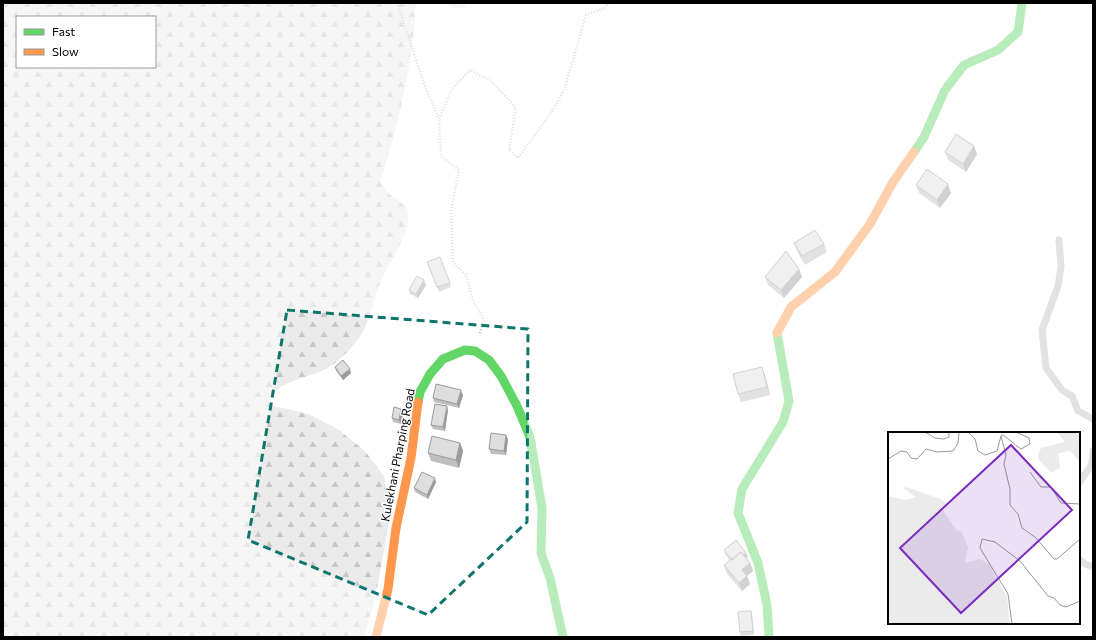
<svg xmlns="http://www.w3.org/2000/svg" width="1096" height="640" font-family="Commissioner,sans-serif">
<style>
.forest{fill:url(#forest-firs);fill-rule:evenodd}
.lines{fill:none;stroke-linecap:round;stroke-linejoin:round}
.path{stroke:#b9b9b9;stroke-width:2.5;stroke-dasharray:1 2;stroke-linecap:butt}
.lane{stroke:#bebebe;stroke-width:7}
.fast{stroke:#63d668;stroke-width:9}
.slow{stroke:#ff974d;stroke-width:9}
.wall{fill:#bfbfbf}
.shaded-wall{fill:#9b9b9b}
.building{fill:#dedede;stroke:#9b9b9b}
.marked{fill:none;stroke:#0f766e;stroke-width:3;stroke-dasharray:8 5;stroke-linejoin:round}
.labels{text-anchor:middle;stroke-width:3;stroke-linejoin:round;paint-order:stroke}
.street-label{font-size:12px;fill:#000;stroke:#fff}
.inset-road{fill:none;stroke:#999;stroke-width:1}
.view{fill:#7b2cbf;fill-opacity:0.15;stroke:#7b2cbf;stroke-width:2}
.inset-edge{fill:none;stroke:#000;stroke-width:2}
</style>
<defs>
<pattern id="forest-firs" width="22" height="20" patternUnits="userSpaceOnUse"><rect width="22" height="20" fill="#ebebeb"/><path d="M5 1l3.5 6h-7zM16 11l3.5 6h-7z" fill="#c8c8c8"/></pattern>
</defs>
<rect width="100%" height="100%" fill="#fff"/>
<!-- forest -->
<path class="forest" d="M 3,3 L 416,3 C 413,63 399,122 381,179 C 382,192 396,198 405,205 C 407,209 409,214 408,219 C 406,241 389,261 381,281 C 374,297 371,317 362,333 C 355,345 345,355 334,364 C 314,379 281,377 268,400 L 270,405 L 273,406 L 309,414 L 339,430 L 365,451 L 384,476 L 388,495 L 390,518 L 374,604 L 364,637 L 3,637 ZM 17,17 L 155,17 L 155,67 L 17,67 Z
M 445,3 L 466,3 L 464,7 L 456,9 Z"/>
<g class="lines">
<!-- path -->
<path class="path" d="M 397,3 L 426,89 L 439,119
M 480,333 L 484,319 L 474,303 L 466,275 L 453,262 L 451,211 L 459,170 L 441,156 L 439,119 L 452,89 L 470,70 L 491,81 L 516,108 L 509,149 L 518,158 L 551,113 L 564,90 L 586,15 L 605,8 L 609,3"/>
<!-- lane -->
<path class="lane" d="M 1059,240 L 1061,267 L 1058,286 L 1042,330 L 1046,368 L 1062,390 L 1072,396 L 1078,411 L 1093,419
M 1079,483 L 1092,464 L 1093,451
M 1079,559 L 1085,564 L 1093,567"/>
<!-- fast -->
<path class="fast" d="M 914,152 L 924,137 L 945,90 L 964,65 L 998,50 L 1018,32 L 1022,3
M 418,402 L 420,392 L 430,374 L 443,359 L 465,350 L 475,351 L 489,360 L 501,376 L 517,406 L 530,437 L 542,508 L 541,553 L 550,578 L 563,637
M 769,637 L 767,605 L 758,563 L 738,513 L 742,489 L 783,422 L 789,401 L 777,333"/>
<!-- slow -->
<path class="slow" d="M 777,333 L 791,307 L 835,272 L 870,224 L 893,182 L 914,152
M 376,637 L 388,589 L 396,528 L 411,458 L 418,402"/>
</g>
<!-- wall -->
<path class="wall" d="M 945,152 L 977,154 L 966,172 L 948,160 Z
M 916,185 L 951,193 L 940,208 L 919,193 Z
M 794,243 L 824,244 L 827,252 L 805,265 L 797,251 Z
M 440,257 L 451,287 L 439,292 L 427,262 Z
M 799,269 L 802,277 L 784,298 L 768,285 L 765,277 Z
M 426,285 L 418,298 L 410,294 L 409,290 Z
M 335,367 L 351,373 L 343,380 L 336,371 Z
M 765,375 L 770,395 L 741,402 L 738,394 Z
M 463,395 L 459,408 L 434,402 L 433,398 Z
M 448,410 L 445,431 L 433,429 L 431,425 Z
M 403,413 L 401,424 L 393,422 L 392,418 Z
M 508,439 L 506,455 L 491,454 L 489,449 Z
M 460,443 L 463,451 L 459,468 L 431,461 L 428,453 Z
M 436,482 L 428,499 L 415,492 L 414,488 Z
M 724,550 L 746,553 L 748,557 L 746,558 L 750,563 L 753,571 L 747,576 L 750,584 L 742,591 L 727,574 L 724,565 L 730,561 L 725,554 Z
M 752,615 L 754,635 L 741,636 L 740,632 Z"/>
<!-- shaded-wall -->
<path class="shaded-wall" d="M 974,146 L 977,154 L 966,172 L 963,164 Z
M 948,184 L 951,193 L 940,208 L 937,200 Z
M 799,269 L 802,277 L 784,298 L 781,290 Z
M 424,280 L 426,285 L 418,298 L 416,294 Z
M 762,367 L 765,375 L 770,395 L 767,387 Z
M 350,369 L 351,373 L 343,380 L 341,376 Z
M 461,390 L 463,395 L 459,408 L 457,404 Z
M 447,406 L 448,410 L 445,431 L 443,427 Z
M 401,409 L 403,413 L 401,424 L 399,420 Z
M 506,435 L 508,439 L 506,455 L 504,451 Z
M 460,443 L 463,451 L 459,468 L 456,460 Z
M 435,478 L 436,482 L 428,499 L 427,495 Z
M 746,553 L 748,557 L 736,567 L 734,563 Z
M 750,563 L 753,571 L 747,576 L 750,584 L 742,591 L 739,583 L 742,570 Z
M 751,611 L 752,615 L 754,635 L 753,631 Z"/>
<!-- building -->
<path class="building" d="M 956,134 L 974,146 L 963,164 L 945,152 Z
M 927,169 L 948,184 L 937,200 L 916,185 Z
M 815,230 L 824,244 L 802,256 L 794,243 Z
M 786,251 L 799,269 L 781,290 L 765,277 Z
M 440,257 L 450,283 L 437,287 L 427,262 Z
M 417,276 L 424,280 L 416,294 L 409,290 Z
M 343,360 L 350,369 L 341,376 L 335,367 Z
M 762,367 L 767,387 L 738,394 L 733,374 Z
M 436,384 L 461,390 L 457,404 L 433,398 Z
M 435,404 L 447,406 L 443,427 L 431,425 Z
M 394,407 L 401,409 L 399,420 L 392,418 Z
M 491,433 L 506,435 L 504,451 L 489,449 Z
M 432,436 L 460,443 L 456,460 L 428,453 Z
M 422,472 L 435,478 L 427,495 L 414,488 Z
M 736,540 L 746,553 L 744,555 L 741,552 L 732,560 L 724,550 Z
M 741,552 L 750,563 L 742,570 L 747,576 L 739,583 L 724,565 Z
M 751,611 L 753,631 L 740,632 L 738,612 Z"/>
<!-- marked area -->
<path d="M0 0H1096V640H0ZM 287,310 L 528,329 L 527,522 L 428,615 L 248,540 Z" fill="#fff" fill-opacity=".55" fill-rule="evenodd"/>
<path class="marked" d="M 287,310 L 528,329 L 527,522 L 428,615 L 248,540 Z"/>
<g class="labels">
<!-- street labels -->
<g class="street-label">
<text transform="translate(398 455) rotate(-79)" y="4">Kulekhani Pharping Road</text>
</g>
</g>
<!-- overview -->
<g transform="translate(888 432)">
<rect width="192" height="192" fill="#fff"/>
<path d="M 169,0 L 192,0 L 192,30 L 182,19 L 170,21 L 172,36 L 163,41 L 151,28 L 150,23 L 153,16 L 177,10 ZM 18,55 L 52,67 L 60,72 L 53,75 L 68,98 L 74,100 L 80,116 L 77,131 L 92,127 L 101,132 L 119,165 L 122,192 L 0,192 L 0,64 L 18,68 L 28,65 L 15,56 Z" fill="#ebebeb"/>
<path class="inset-road" d="M 37,0 L 47,6 L 56,7 L 61,5 L 61,0M 80,0 L 87,7 L 90,19 L 97,23 L 109,19 L 113,4M 128,0 L 141,6 L 142,12 L 133,17 L 115,3 L 113,4 L 118,23 L 116,32 L 122,57 L 122,73 L 130,82 L 134,96 L 147,105 L 166,127 L 169,127 L 192,107M 0,27 L 13,19 L 19,20 L 23,26 L 29,27 L 38,17 L 49,20 L 65,19 L 70,11 L 71,0M 142,40 L 153,55 L 163,55 L 173,71 L 192,72M 124,192 L 120,162 L 92,116 L 94,107 L 107,110 L 132,129 L 160,164 L 166,166 L 172,173 L 178,175 L 192,169"/>
<path class="view" d="M 123,13 L 184,78 L 73,181 L 12,116 Z"/>
<rect width="192" height="192" class="inset-edge"/>
</g>
<!-- border -->
<rect width="1096" height="640" fill="none" stroke="#000000" stroke-width="8"/>
<!-- legend -->
<rect x="16" y="16" width="140" height="52" fill="#ffffff" stroke="#999999"/>
<rect x="24" y="29" width="20" height="6" fill="#63d668" stroke="#999999"/>
<text x="52" y="36" font-size="12" fill="#000000">Fast</text>
<rect x="24" y="49" width="20" height="6" fill="#ff974d" stroke="#999999"/>
<text x="52" y="56" font-size="12" fill="#000000">Slow</text>
</svg>
